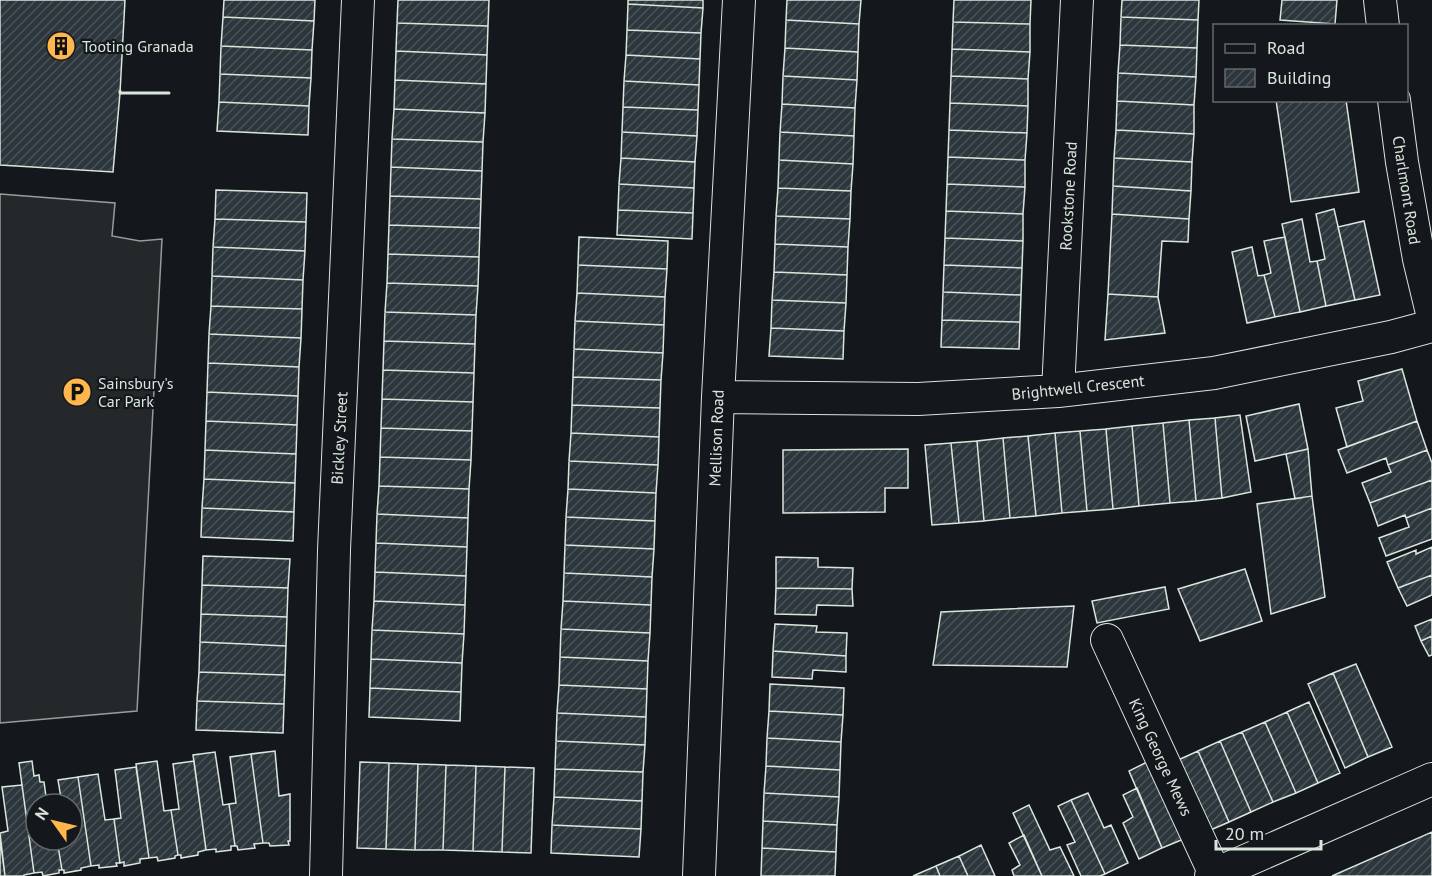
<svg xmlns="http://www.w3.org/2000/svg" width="1432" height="876" font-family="'PT Sans',sans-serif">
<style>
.parking{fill:#24282b;stroke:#939e99;stroke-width:1.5}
.building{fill:url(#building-hatch);stroke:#d8e6dc;stroke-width:1.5}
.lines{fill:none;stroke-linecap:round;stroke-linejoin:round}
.street-casing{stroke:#d8e6dc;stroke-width:34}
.street{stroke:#14181c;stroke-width:32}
.wall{stroke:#d8e6dc;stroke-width:3}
.labels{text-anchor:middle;stroke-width:4.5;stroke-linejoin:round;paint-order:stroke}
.poi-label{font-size:16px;fill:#d8e6dc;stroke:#14181c;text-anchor:start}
.street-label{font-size:16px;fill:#d8e6dc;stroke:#14181c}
</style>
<defs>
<pattern id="building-hatch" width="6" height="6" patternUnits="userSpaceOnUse" patternTransform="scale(1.5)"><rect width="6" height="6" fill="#2c363c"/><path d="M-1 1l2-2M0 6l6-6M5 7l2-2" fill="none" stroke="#4a5358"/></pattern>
</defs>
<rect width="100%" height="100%" fill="#14181c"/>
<!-- parking -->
<path class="parking" d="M 0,194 L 115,203 L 112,236 L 140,241 L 162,239 L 137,711 L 0,723 Z"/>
<!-- building -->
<path class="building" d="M 0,0 L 125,0 L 120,93 L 113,172 L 0,165 Z
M 224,0 L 315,0 L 314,21 L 223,17 Z
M 398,0 L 489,0 L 488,26 L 397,23 Z
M 628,0 L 703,0 L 703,8 L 628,4 Z
M 787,0 L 861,0 L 859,24 L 786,20 Z
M 954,0 L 1031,0 L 1030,24 L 953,22 Z
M 1122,0 L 1199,0 L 1198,20 L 1121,17 Z
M 1282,0 L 1337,0 L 1335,24 L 1280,20 Z
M 628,4 L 703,8 L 701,33 L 627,30 Z
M 223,17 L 314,21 L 312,50 L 221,46 Z
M 1121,17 L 1198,20 L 1197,48 L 1120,45 Z
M 786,20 L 859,24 L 858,52 L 785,48 Z
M 953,22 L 1030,24 L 1030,52 L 952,49 Z
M 397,23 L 488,26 L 487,55 L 396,51 Z
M 627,30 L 701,33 L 700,59 L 626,55 Z
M 1120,45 L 1197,48 L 1196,77 L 1118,73 Z
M 221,46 L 312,50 L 311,78 L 220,74 Z
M 785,48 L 858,52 L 857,80 L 783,76 Z
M 952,49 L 1030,52 L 1028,79 L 951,76 Z
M 396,51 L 487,55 L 486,84 L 395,80 Z
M 626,55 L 700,59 L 699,85 L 624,81 Z
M 1118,73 L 1196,77 L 1194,105 L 1117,101 Z
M 220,74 L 311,78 L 309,106 L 219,102 Z
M 783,76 L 857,80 L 855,108 L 782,104 Z
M 951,76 L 1028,79 L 1028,106 L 950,103 Z
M 395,80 L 486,84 L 485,113 L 394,109 Z
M 624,81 L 699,85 L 698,110 L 623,107 Z
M 1276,100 L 1346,100 L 1359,192 L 1291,202 Z
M 1117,101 L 1194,105 L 1194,134 L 1116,130 Z
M 219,102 L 309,106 L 308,135 L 217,131 Z
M 950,103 L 1028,106 L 1027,133 L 949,130 Z
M 782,104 L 855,108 L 854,136 L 780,132 Z
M 623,107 L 698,110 L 697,136 L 622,132 Z
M 394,109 L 485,113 L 483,142 L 392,139 Z
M 949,130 L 1027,133 L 1025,160 L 948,157 Z
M 1116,130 L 1194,134 L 1192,162 L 1114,158 Z
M 622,132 L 697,136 L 695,162 L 621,158 Z
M 780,132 L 854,136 L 853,164 L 779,160 Z
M 392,139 L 483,142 L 482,171 L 391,167 Z
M 948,157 L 1025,160 L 1025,187 L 947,184 Z
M 621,158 L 695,162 L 694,188 L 619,184 Z
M 1114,158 L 1192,162 L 1191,191 L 1113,186 Z
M 779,160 L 853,164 L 851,191 L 778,188 Z
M 391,167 L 482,171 L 481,199 L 390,196 Z
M 619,184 L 694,188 L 693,213 L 618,210 Z
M 947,184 L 1025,187 L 1023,214 L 946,211 Z
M 1113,186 L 1191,191 L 1189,219 L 1112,214 Z
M 778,188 L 851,191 L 850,219 L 776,216 Z
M 216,190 L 307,193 L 306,222 L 215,219 Z
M 390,196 L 481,199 L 480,228 L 389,225 Z
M 1334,209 L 1355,300 L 1326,306 L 1317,261 L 1325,259 L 1316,214 Z
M 618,210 L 693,213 L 692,239 L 617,235 Z
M 946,211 L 1023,214 L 1023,241 L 945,238 Z
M 1112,214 L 1189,219 L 1188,242 L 1162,241 L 1158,297 L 1108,294 Z
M 776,216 L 850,219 L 848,247 L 775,244 Z
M 215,219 L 306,222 L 305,251 L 213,247 Z
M 1302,219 L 1310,262 L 1317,261 L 1326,306 L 1300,312 L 1282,224 Z
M 1364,221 L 1380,295 L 1355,300 L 1338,227 Z
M 389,225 L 480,228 L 479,257 L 388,254 Z
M 579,237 L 668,241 L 667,269 L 578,265 Z
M 1285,237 L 1300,312 L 1275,317 L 1264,275 L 1271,273 L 1264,241 Z
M 945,238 L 1023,241 L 1022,268 L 944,265 Z
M 775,244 L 848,247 L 847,275 L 774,272 Z
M 213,247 L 305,251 L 303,280 L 212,276 Z
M 1252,247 L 1258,276 L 1264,275 L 1275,317 L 1247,323 L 1232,252 Z
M 388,254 L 479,257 L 478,286 L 387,283 Z
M 578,265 L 667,269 L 665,297 L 577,293 Z
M 944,265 L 1022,268 L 1021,295 L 943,292 Z
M 774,272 L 847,275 L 846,303 L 772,300 Z
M 212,276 L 303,280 L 302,309 L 211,306 Z
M 387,283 L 478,286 L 476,315 L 385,312 Z
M 943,292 L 1021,295 L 1020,322 L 942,320 Z
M 577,293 L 665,297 L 664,325 L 575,321 Z
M 1108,294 L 1158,297 L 1165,333 L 1105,340 Z
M 772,300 L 846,303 L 844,331 L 771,328 Z
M 211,306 L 302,309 L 301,338 L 209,334 Z
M 385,312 L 476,315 L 475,344 L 384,341 Z
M 942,320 L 1020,322 L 1019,349 L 941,347 Z
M 575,321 L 664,325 L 663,353 L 574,349 Z
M 771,328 L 844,331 L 843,359 L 769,356 Z
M 209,334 L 301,338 L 299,367 L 208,363 Z
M 384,341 L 475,344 L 474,373 L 383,370 Z
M 574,349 L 663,353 L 661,380 L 573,377 Z
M 208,363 L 299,367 L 298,396 L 207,392 Z
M 1402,369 L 1417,421 L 1347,447 L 1336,408 L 1363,401 L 1358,381 Z
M 383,370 L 474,373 L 473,402 L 382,399 Z
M 573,377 L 661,380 L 660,408 L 572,405 Z
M 207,392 L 298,396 L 297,425 L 206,421 Z
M 382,399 L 473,402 L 472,431 L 381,428 Z
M 1299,404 L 1308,449 L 1255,461 L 1246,416 Z
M 572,405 L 660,408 L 659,437 L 571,433 Z
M 1240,415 L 1251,492 L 1222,498 L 1215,418 Z
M 1215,418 L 1222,498 L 1196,501 L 1189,420 Z
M 1189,420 L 1196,501 L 1170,503 L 1163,423 Z
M 206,421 L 297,425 L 296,454 L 205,450 Z
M 1417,421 L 1427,450 L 1388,465 L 1386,458 L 1347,473 L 1338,450 Z
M 1163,423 L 1170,503 L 1139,506 L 1132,426 Z
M 1132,426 L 1139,506 L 1113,509 L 1106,429 Z
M 381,428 L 472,431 L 471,460 L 380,457 Z
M 1106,429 L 1113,509 L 1087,511 L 1080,431 Z
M 1080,431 L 1087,511 L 1062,513 L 1055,433 Z
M 571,433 L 659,437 L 658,465 L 569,461 Z
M 1055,433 L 1062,513 L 1036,516 L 1028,436 Z
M 1028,436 L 1036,516 L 1010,518 L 1003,438 Z
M 1003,438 L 1010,518 L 984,521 L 977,441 Z
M 977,441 L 984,521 L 959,523 L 951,443 Z
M 951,443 L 959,523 L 932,525 L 925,445 Z
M 908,449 L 908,488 L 885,488 L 885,512 L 783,513 L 783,450 Z
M 1308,449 L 1312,496 L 1295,499 L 1286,454 Z
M 205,450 L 296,454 L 295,483 L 204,479 Z
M 1427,450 L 1432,463 L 1432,480 L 1370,503 L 1362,483 L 1391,472 L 1388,465 Z
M 380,457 L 471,460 L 469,489 L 379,486 Z
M 569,461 L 658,465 L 656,493 L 568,489 Z
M 204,479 L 295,483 L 294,512 L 202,508 Z
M 1432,480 L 1432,508 L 1406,518 L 1405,515 L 1378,526 L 1370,503 Z
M 379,486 L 469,489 L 468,518 L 377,514 Z
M 568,489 L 656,493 L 655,521 L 566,517 Z
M 1312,496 L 1325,597 L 1271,614 L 1257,504 Z
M 202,508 L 294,512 L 293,541 L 201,537 Z
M 1432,508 L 1432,539 L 1386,556 L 1379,538 L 1409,527 L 1406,518 Z
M 377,514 L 468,518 L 467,547 L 376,543 Z
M 566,517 L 655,521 L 654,549 L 565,545 Z
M 376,543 L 467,547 L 466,576 L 375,572 Z
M 565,545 L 654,549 L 652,577 L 564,573 Z
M 1432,547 L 1432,575 L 1398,588 L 1387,562 L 1416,550 L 1416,554 Z
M 203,556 L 290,559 L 288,588 L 202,585 Z
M 776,557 L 818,558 L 818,567 L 853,568 L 852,589 L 776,588 Z
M 1245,569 L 1262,621 L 1200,641 L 1178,589 Z
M 375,572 L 466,576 L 465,605 L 374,601 Z
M 564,573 L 652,577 L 651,605 L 563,601 Z
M 1432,575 L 1432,595 L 1407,606 L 1398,588 Z
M 202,585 L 288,588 L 287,617 L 201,614 Z
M 1165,587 L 1169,609 L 1097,623 L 1092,601 Z
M 776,588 L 852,589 L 853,606 L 817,605 L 816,615 L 775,614 Z
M 374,601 L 465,605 L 464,634 L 372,630 Z
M 563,601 L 651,605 L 650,633 L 561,629 Z
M 1074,606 L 1067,667 L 933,665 L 941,612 Z
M 201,614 L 287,617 L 286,646 L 200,642 Z
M 1432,619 L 1432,636 L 1421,641 L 1415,626 Z
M 775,624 L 817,626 L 816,632 L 847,633 L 846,656 L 773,651 Z
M 561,629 L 650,633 L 648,661 L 560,657 Z
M 372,630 L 464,634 L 462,663 L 371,659 Z
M 1432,636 L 1432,655 L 1429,656 L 1421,641 Z
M 200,642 L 286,646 L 285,675 L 199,672 Z
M 773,651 L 846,656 L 846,672 L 813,670 L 812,679 L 772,677 Z
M 560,657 L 648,661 L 647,689 L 559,685 Z
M 371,659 L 462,663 L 461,692 L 370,688 Z
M 1356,664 L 1392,747 L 1368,757 L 1333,673 Z
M 199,672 L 285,675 L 284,704 L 197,701 Z
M 1333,673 L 1368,757 L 1345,768 L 1308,684 Z
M 770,684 L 844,688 L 843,715 L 769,711 Z
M 559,685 L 647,689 L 646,717 L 557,713 Z
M 370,688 L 461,692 L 460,721 L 369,717 Z
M 197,701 L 284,704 L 283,733 L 196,730 Z
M 1309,702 L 1340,773 L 1318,783 L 1287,712 Z
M 769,711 L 843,715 L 841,742 L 767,738 Z
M 1287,712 L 1318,783 L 1296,793 L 1265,722 Z
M 557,713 L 646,717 L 645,745 L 556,741 Z
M 1265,722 L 1296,793 L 1273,802 L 1242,732 Z
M 1242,732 L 1273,802 L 1251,812 L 1220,741 Z
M 767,738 L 841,742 L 840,770 L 766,766 Z
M 556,741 L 645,745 L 643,772 L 555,769 Z
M 1220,741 L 1251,812 L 1229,822 L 1198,751 Z
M 275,751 L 279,796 L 290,794 L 290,841 L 288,841 L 289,845 L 270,846 L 269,843 L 263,843 L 251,754 Z
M 1198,751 L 1229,822 L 1206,832 L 1176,761 Z
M 215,752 L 223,805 L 229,804 L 235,846 L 231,846 L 231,850 L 216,852 L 216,849 L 206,850 L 193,755 Z
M 251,754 L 263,843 L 254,844 L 255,848 L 238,850 L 237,846 L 235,846 L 229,804 L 236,803 L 230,757 Z
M 1151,760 L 1186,838 L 1162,848 L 1129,771 Z
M 32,761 L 34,776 L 39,775 L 40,782 L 44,782 L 47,804 L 36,804 L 36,840 L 57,840 L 62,870 L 59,870 L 59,873 L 43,876 L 42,872 L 34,873 L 19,763 Z
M 157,761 L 164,811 L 171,810 L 178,855 L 175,856 L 175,858 L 158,861 L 157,857 L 149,858 L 136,764 Z
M 194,761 L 206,850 L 198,852 L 198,855 L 181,858 L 181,855 L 178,855 L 171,810 L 179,809 L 173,764 Z
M 360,762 L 389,763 L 386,849 L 357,848 Z
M 389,763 L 418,764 L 415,850 L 386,849 Z
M 418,764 L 446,765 L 443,850 L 415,850 Z
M 446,765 L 476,766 L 473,851 L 443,850 Z
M 476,766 L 505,767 L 502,852 L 473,851 Z
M 766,766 L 840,770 L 839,797 L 764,793 Z
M 136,767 L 149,858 L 140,859 L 140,863 L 124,866 L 124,862 L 120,863 L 114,819 L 121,818 L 115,770 Z
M 505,767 L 534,768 L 531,853 L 502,852 Z
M 555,769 L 643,772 L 642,801 L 554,797 Z
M 98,774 L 105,820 L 114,819 L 120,863 L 116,863 L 117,866 L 99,868 L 99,865 L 91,866 L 78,777 Z
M 78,777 L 91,866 L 81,868 L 81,870 L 64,873 L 64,870 L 62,870 L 57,840 L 72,840 L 72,804 L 62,804 L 58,780 Z
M 22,785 L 34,873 L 24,875 L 24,876 L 5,876 L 0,833 L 8,831 L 2,787 Z
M 1137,788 L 1162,848 L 1139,859 L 1123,823 L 1133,817 L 1123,795 Z
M 764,793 L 839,797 L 837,825 L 763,821 Z
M 1088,793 L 1104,828 L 1111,825 L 1128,863 L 1105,874 L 1071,800 Z
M 554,797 L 642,801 L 641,829 L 552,825 Z
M 1071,800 L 1105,874 L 1100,876 L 1081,876 L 1067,845 L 1075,842 L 1058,806 Z
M 1029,805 L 1050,850 L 1060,847 L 1074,876 L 1042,876 L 1013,813 Z
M 763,821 L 837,825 L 836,852 L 762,848 Z
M 552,825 L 641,829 L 639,857 L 551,853 Z
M 1432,832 L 1432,876 L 1332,876 Z
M 1024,835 L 1042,876 L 1014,876 L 1012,870 L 1020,865 L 1009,843 Z
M 0,838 L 5,876 L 0,876 Z
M 981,845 L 995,876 L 968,876 L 959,856 Z
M 762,848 L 836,852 L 835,876 L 761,876 Z
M 959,856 L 968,876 L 940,876 L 936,866 Z
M 936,866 L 940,876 L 913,876 Z"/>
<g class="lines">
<!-- street casing -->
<g class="street-casing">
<path id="street" d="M 1380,0 L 1383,26
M 1394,100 L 1402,162 L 1419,259 L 1432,313
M 1058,391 L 1077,0
M 718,397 L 918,399 L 1058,391 L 1214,373 L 1391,337 L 1432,326
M 1107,640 L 1215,874
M 326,876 L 334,550 L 358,0
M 699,876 L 718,397 L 739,0
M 1211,876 L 1432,779"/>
</g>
<!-- street -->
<use href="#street" class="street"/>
<!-- wall -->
<path class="wall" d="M 120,91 L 120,93 L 169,93"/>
</g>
<!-- icons -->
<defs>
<g id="building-disc" transform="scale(1.5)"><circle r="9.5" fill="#ffb74d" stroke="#14181c"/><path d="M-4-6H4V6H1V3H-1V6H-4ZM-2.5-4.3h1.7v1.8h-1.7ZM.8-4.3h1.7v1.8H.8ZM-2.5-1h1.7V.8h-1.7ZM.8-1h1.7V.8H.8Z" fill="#111"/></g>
<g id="parking-disc" transform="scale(1.5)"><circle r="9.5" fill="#ffb74d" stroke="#14181c"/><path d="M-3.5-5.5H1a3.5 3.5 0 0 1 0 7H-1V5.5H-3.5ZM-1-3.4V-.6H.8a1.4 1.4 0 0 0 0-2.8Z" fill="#111"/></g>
</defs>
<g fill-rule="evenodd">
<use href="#building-disc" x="61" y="46"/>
<use href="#parking-disc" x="77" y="392"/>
</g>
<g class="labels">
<!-- poi labels -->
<g class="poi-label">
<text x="82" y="52">Tooting Granada</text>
<text x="98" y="389">Sainsbury's<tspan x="98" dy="18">Car Park</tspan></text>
</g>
<!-- street labels -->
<g class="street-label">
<text transform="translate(1407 190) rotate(81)" y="6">Charlmont Road</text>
<text transform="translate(1068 196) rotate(-87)" y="6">Rookstone Road</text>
<text transform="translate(1078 387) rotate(-6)" y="6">Brightwell Crescent</text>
<text transform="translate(339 438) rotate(-87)" y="6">Bickley Street</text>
<text transform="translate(716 438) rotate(-88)" y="6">Mellison Road</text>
<text transform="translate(1161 757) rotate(65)" y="6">King George Mews</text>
</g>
</g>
<!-- legend -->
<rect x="1213" y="24" width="195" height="78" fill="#14181c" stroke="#626a69" stroke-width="1.5"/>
<rect x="1225" y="44" width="30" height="9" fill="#14181c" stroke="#626a69" stroke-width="1.5"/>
<text x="1267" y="54" font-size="18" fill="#d8e6dc">Road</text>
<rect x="1225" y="69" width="30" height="18" fill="url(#building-hatch)" stroke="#626a69" stroke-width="1.5"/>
<text x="1267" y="84" font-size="18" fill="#d8e6dc">Building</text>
<!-- north arrow -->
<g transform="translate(54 822) rotate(304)"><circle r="28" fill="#14181c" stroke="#626a69" stroke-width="1.5"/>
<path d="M0-4.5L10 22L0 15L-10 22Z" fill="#ffb74d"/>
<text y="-9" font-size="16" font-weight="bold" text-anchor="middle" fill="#d8e6dc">N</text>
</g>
<!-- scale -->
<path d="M1216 840v9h105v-9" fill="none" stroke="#d8e6dc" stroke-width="3"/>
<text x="1225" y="840" font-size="18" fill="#d8e6dc" stroke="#14181c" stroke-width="4.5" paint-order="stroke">20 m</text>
</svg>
